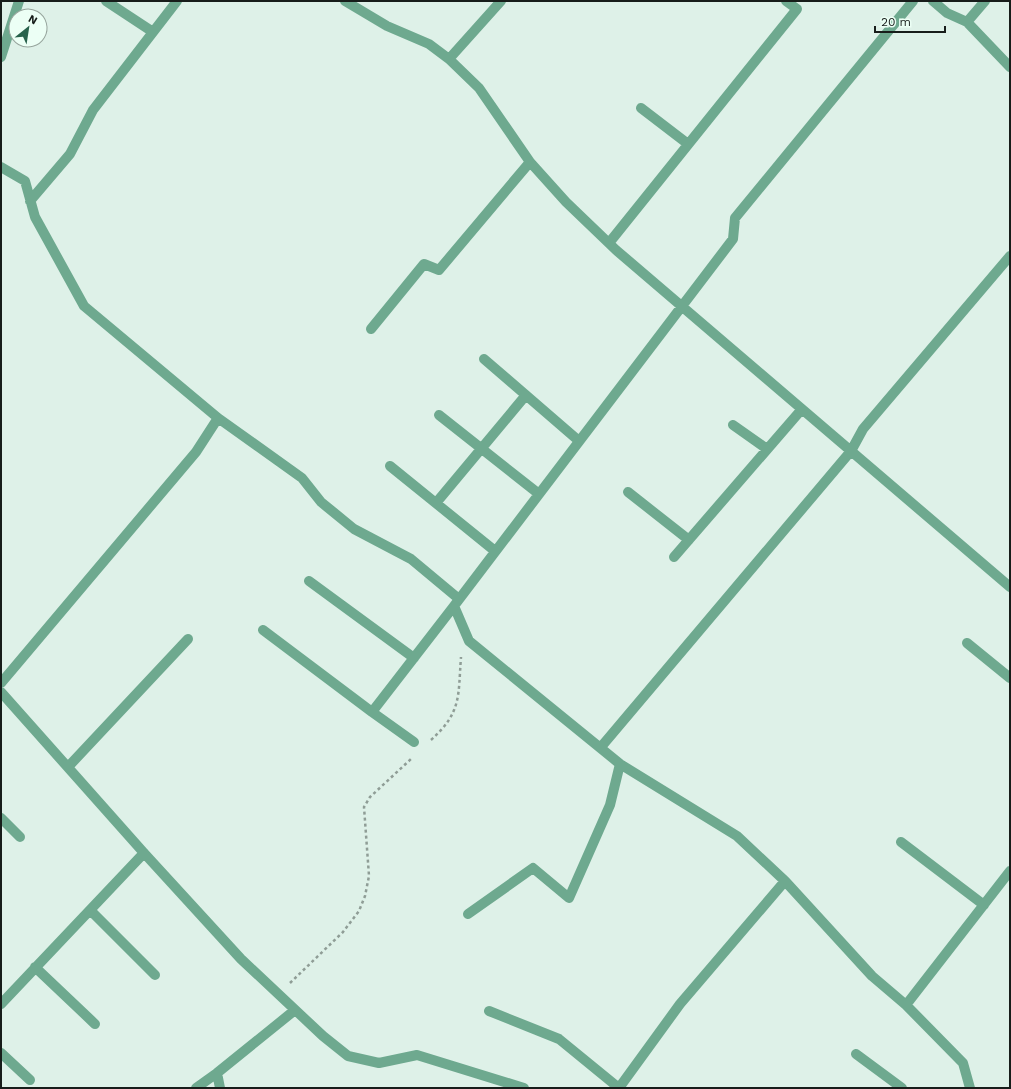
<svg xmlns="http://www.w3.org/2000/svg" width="1011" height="1089" font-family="'Work Sans',sans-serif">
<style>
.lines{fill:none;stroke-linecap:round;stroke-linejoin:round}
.path{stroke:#8f9d96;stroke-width:2.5;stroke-dasharray:3 3;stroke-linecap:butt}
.street{stroke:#6ea98f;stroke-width:10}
</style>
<rect width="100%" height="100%" fill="#def1e8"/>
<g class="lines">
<!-- path -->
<path class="path" d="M 431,740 C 462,712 458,696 461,657
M 290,983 L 343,932 L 359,911 L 365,896 L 369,876 L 364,807 L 370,797 L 411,759"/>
<!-- street -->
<path class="street" d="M 106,1 L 153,32
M 345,1 L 387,26 L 429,44 L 449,59 L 479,88 L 530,162 L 566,202 L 616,250 L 1010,587
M 913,1 L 735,218 L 733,239 L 454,606 L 469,641 L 620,764 L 737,836 L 785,881 L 872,976 L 906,1005 L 1010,871
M 933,1 L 947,13 L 967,22 L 985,1
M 967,22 L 1010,67
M 1,57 L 19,1
M 449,59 L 501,1
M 641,108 L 688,144
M 1,167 L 25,181 L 35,217 L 84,306 L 218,418 L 302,478 L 321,502 L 354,529 L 411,559 L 459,599
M 30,201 L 70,154 L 93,110 L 177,1
M 609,243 L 797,9 L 786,1
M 371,329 L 424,264 L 439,270 L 530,162
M 484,359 L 579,441
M 439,415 L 539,494
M 733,425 L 767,449
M 390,466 L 495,551
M 628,492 L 689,540
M 436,503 L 526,395
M 674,557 L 802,409
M 309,581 L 414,658
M 263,630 L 372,712
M 967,643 L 1010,678
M 1,683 L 196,452 L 218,418
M 1,692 L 144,853 L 241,959 L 323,1036 L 348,1056 L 379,1063 L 417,1055 L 524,1088
M 414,742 L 372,712 L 454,606
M 601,747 L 851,451 L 863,429 L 1010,256
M 68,767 L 188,639
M 1,818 L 20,837
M 901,842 L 984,905
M 90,910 L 155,975
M 468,914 L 533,868 L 569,898 L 610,805 L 620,764
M 35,967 L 95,1024
M 1,1004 L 144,853
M 906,1005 L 963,1063 L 970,1088
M 489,1011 L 559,1039 L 619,1088 L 680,1004 L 785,881
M 1,1053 L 30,1080
M 856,1054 L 902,1088
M 196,1088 L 217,1073
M 220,1088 L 217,1073 L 295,1010"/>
</g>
<!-- border -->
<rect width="1011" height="1089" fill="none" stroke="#171d1a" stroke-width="4"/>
<!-- north arrow -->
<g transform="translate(28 28) rotate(30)"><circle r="19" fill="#ecfff5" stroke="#97a59d"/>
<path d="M0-3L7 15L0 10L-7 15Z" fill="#28624c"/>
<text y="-6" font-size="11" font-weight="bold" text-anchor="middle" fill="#171d1a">N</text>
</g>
<!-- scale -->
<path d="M875 26v6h70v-6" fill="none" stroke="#171d1a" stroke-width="2"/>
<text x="881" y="26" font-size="12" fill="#171d1a" stroke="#ecfff5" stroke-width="3" paint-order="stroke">20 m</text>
</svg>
